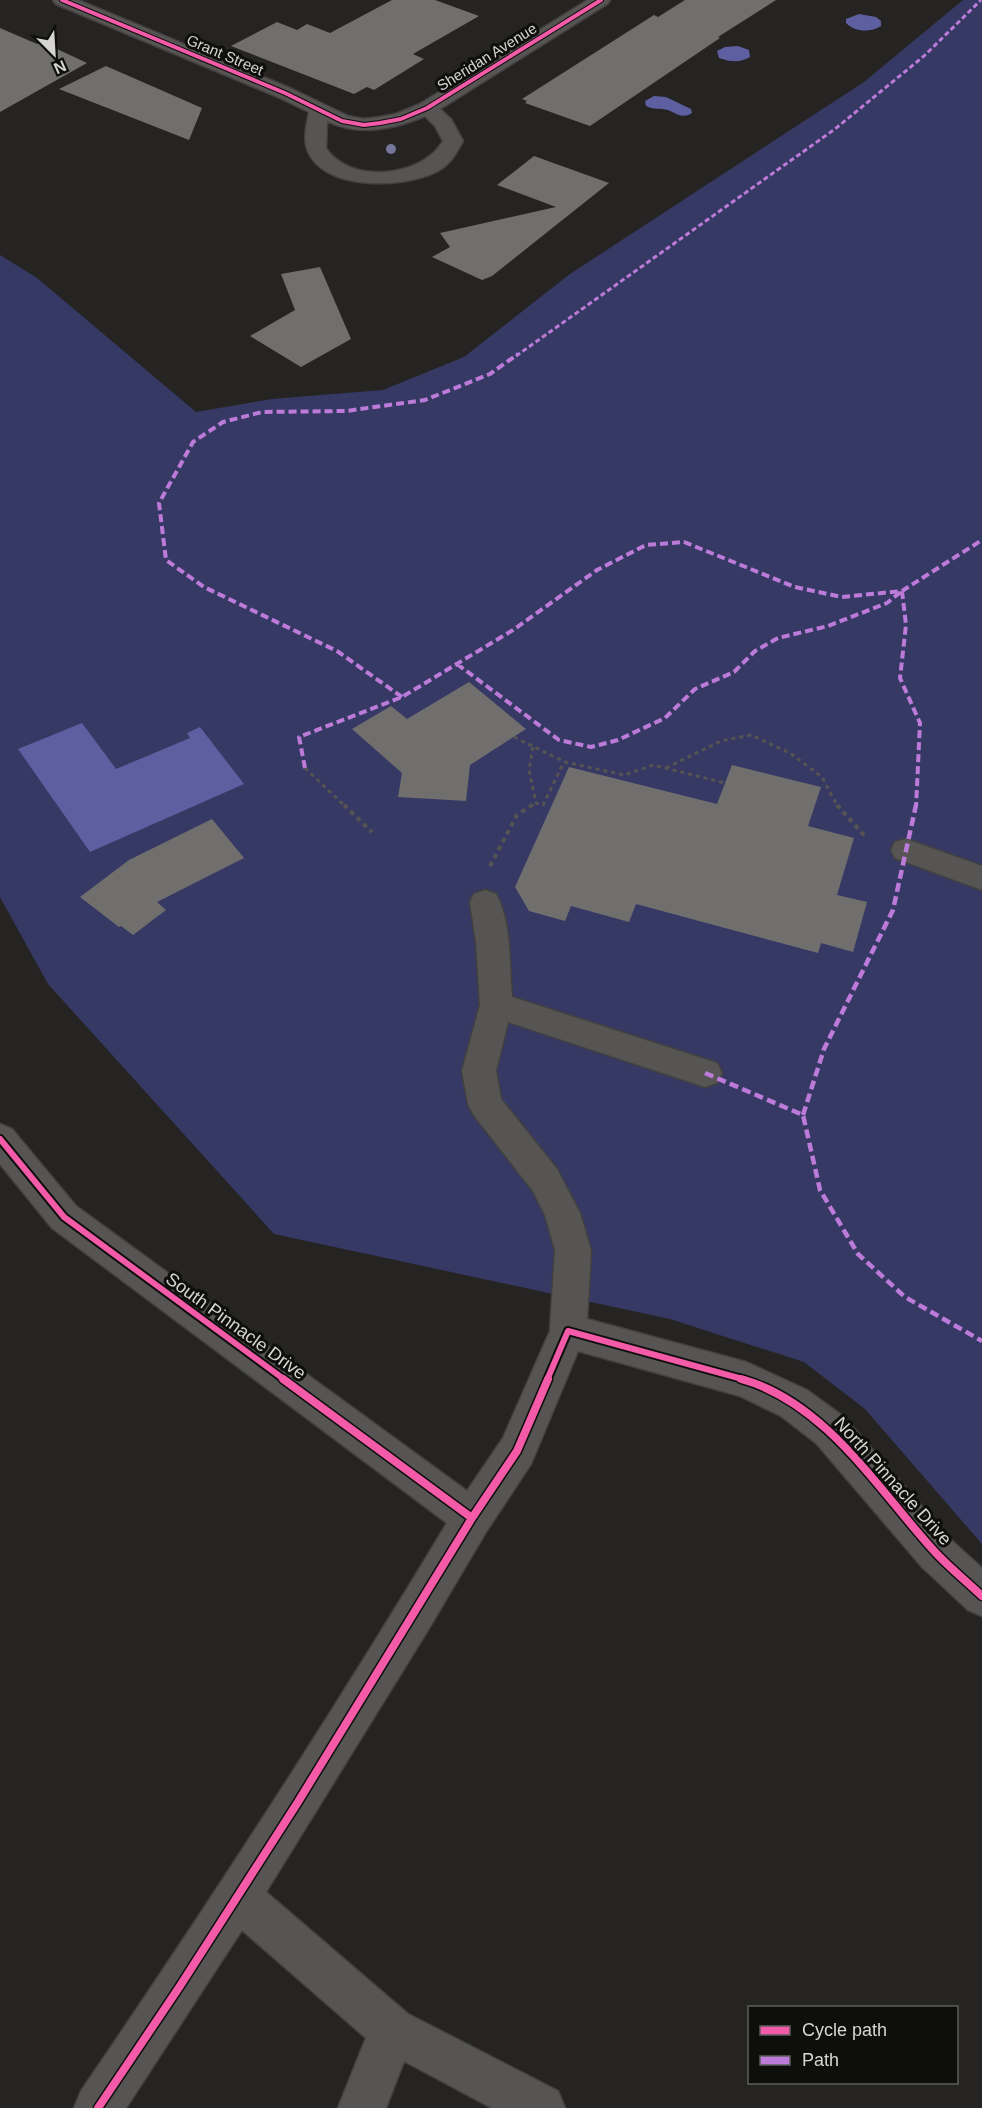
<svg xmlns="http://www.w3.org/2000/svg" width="982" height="2108" font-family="Arial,sans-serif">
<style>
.green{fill:#373965}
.water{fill:#5d5fa1}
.building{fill:#706f6e}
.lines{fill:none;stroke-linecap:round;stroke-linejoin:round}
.minor-casing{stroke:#424140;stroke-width:3}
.path-far1{stroke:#555453;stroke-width:3;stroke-dasharray:4 4;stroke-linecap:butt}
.path{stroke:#555453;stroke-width:4;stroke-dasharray:4.5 4.5;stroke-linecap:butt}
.minor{fill:#565554;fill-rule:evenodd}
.quiet-far2{stroke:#bd7bd9;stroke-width:3;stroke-dasharray:5 3;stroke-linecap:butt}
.quiet-far1{stroke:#bd7bd9;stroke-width:4;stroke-dasharray:8 4;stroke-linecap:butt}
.quiet{stroke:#bd7bd9;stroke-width:4.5;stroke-dasharray:9 4.5;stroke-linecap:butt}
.cycleway-far2-casing{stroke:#0e0e0c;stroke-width:6}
.cycleway-far1-casing{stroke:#0e0e0c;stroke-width:10}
.cycleway-casing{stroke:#0e0e0c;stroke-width:11}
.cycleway-far2{stroke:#f35aa7;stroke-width:4}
.cycleway-far1{stroke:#f35aa7;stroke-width:6}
.cycleway{stroke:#f35aa7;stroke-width:8}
.tree{fill:#747798}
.labels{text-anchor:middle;stroke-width:6;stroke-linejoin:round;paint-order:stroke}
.far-street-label{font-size:15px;fill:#d6d5d3;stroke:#0e0e0c}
.street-label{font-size:18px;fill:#d6d5d3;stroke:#0e0e0c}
</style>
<rect width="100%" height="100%" fill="#252423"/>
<!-- green -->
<path class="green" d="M 963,0 L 982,0 L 982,1544 L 865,1409 L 804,1362 L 670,1319 L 274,1234 L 48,984 L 0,897 L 0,255 L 37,278 L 196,412 L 272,399 L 383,390 L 464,357 L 570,274 L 864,82 Z"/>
<!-- water -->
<path class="water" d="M 859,14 L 876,17 L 881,21 L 881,26 C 870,33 855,32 846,23 L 846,19 Z
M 738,46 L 749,50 L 750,57 C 739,63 731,62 719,58 L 717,51 L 725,47 Z
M 654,96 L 666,97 L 691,109 L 692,113 C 683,119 677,114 668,110 C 660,108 654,110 646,106 L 645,101 Z
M 82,723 L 116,769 L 190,738 L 187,733 L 200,727 L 244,784 L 90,852 L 18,749 Z"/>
<!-- building -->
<path class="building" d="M 392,0 L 435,0 L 479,16 L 413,54 L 424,59 L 374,90 L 367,87 L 354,94 L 231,46 L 277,22 L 297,30 L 307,24 L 330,33 Z
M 685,0 L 776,0 L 718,37 L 720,38 L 590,126 L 525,103 L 527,101 L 522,99 L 654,15 L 658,17 Z
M 0,28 L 37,44 L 42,42 L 87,63 L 0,112 Z
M 106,66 L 202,108 L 189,140 L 59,89 Z
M 534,156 L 609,183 L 492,276 L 482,280 L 432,257 L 450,247 L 440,233 L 556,207 L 497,185 Z
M 320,267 L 351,339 L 301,367 L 250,336 L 295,310 L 281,274 Z
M 469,682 L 526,729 L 470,765 L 466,801 L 398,797 L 402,773 L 352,729 L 391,706 L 407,719 Z
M 732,765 L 821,787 L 808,826 L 854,838 L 837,895 L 867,902 L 853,952 L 821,943 L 818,953 L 636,904 L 629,922 L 571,906 L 565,921 L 529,911 L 515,887 L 569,767 L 717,804 Z
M 212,819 L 244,858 L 157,902 L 166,910 L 133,935 L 121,926 L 119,927 L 80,897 L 129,860 Z"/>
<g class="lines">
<!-- minor casing -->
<g class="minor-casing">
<path id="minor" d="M 53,0 L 78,0 L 292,89 L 348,116 L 364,119 L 380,117 L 396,114 L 420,104 L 588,0 L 610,0 L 607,4 L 440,109 L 451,119 L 463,141 C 456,154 450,165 436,172 C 404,188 322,192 307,149 C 303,137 307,124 309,112 L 278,97 L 56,4 ZM 425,116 L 435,126 L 443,141 C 423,177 350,185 326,148 L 327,121 C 358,137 394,129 425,116 Z
M 906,839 L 982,866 L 982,890 L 895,858 L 891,850 L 895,842 Z
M 485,890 L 496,894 C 512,923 509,964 512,997 L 717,1063 L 722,1073 L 717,1083 L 705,1087 L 508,1022 L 496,1071 L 501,1099 L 557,1169 L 580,1213 L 591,1250 L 587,1319 L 746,1362 L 807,1390 L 844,1417 L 950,1539 L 982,1568 L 982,1616 L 968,1610 L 922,1567 L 816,1443 L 781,1416 L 740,1396 L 578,1351 L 531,1464 L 486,1532 L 428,1630 L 266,1892 L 408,2014 L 558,2091 L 565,2108 L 492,2108 L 404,2061 L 386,2108 L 338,2108 L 366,2038 L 242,1930 L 126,2108 L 74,2108 L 81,2091 C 208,1905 331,1716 447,1523 L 52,1228 L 0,1164 L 0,1124 L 12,1129 L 76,1206 L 467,1491 L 503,1438 L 550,1331 L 555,1250 L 545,1215 L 533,1191 L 473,1114 L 468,1104 L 462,1071 L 480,1005 L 476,942 L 470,902 L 474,894 Z"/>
</g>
<!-- path-far1 -->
<path class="path-far1" d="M 514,737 L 565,762 L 624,775 L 653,765 L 725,783
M 533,747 L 529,770 L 536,803 L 543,805 L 564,762
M 305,768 L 346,807
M 666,768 L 721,741 L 751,735 L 790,753 L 822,777 L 838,807
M 530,807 L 536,803"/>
<!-- path -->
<path class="path" d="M 344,805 L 372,832
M 837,805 L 863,834 L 868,836
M 490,866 L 517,815 L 532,805"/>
<!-- minor -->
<use href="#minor" class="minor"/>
<!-- quiet-far2 -->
<path class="quiet-far2" d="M 516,356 L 835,129 L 924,56 L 981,0"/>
<!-- quiet-far1 -->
<path class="quiet-far1" d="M 902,591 L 906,625 L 900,678 L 920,723 L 916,807
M 457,664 L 559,740 L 591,747 L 618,740 L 665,718 L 695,689 L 734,672 L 755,651 L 778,638 L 828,626 L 887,603 L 902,591
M 402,697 L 337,651 L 204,587 L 166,560 L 159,503 L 193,442 L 223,422 L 262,412 L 346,411 L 425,400 L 490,374 L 518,354
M 305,768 L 299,737 L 402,697 L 513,630 L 597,570 L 646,545 L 684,542 L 795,587 L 842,597 L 902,591 L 982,540"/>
<!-- quiet -->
<path class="quiet" d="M 705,1073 L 803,1115 L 820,1190 L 858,1254 L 905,1297 L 982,1341
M 803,1115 L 824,1049 L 893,910 L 916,805"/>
<!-- cycleway-far2 casing -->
<g class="cycleway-far2-casing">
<path id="cycleway-far2" d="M 62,0 L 285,93 L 342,121 L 364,125 L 380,123 L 401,119 L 427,108 L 601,0"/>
</g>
<!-- cycleway-far1 casing -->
<g class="cycleway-far1-casing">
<path id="cycleway-far1" d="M 0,1139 L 64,1217 L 285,1380
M 547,1380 L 568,1331 L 746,1380"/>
</g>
<!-- cycleway casing -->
<g class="cycleway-casing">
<path id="cycleway" d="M 283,1379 L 472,1518
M 741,1379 C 826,1402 879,1491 935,1552 C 949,1567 966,1581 982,1596
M 98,2108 L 180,1986 L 298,1802 L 472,1518 L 517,1451 L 548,1379"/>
</g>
<!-- cycleway-far2 -->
<use href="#cycleway-far2" class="cycleway-far2"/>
<!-- cycleway-far1 -->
<use href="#cycleway-far1" class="cycleway-far1"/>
<!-- cycleway -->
<use href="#cycleway" class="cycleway"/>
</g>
<!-- trees -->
<circle class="tree" cx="391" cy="149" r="5"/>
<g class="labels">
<!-- far-street labels -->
<g class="far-street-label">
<text transform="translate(225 55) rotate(23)" y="5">Grant Street</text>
<text transform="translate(487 57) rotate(-32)" y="5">Sheridan Avenue</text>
</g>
<!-- street labels -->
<g class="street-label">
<text transform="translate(236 1326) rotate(36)" y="6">South Pinnacle Drive</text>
<text transform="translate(893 1481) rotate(48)" y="6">North Pinnacle Drive</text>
</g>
</g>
<!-- legend -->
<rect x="748" y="2006" width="210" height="78" fill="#0e0e0c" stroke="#5e5e5c" stroke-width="1.5"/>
<rect x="760" y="2026" width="30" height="9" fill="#f35aa7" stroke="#5e5e5c" stroke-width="1.5"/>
<text x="802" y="2036" font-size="18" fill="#d6d5d3">Cycle path</text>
<rect x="760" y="2056" width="30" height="9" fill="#bd7bd9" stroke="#5e5e5c" stroke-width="1.5"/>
<text x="802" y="2066" font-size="18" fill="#d6d5d3">Path</text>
<!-- north arrow -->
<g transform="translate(54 54) rotate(156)" stroke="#0e0e0c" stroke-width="4.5" paint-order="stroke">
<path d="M0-4.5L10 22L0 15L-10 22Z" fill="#d6d5d3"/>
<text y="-9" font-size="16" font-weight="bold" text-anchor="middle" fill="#d6d5d3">N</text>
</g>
</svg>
